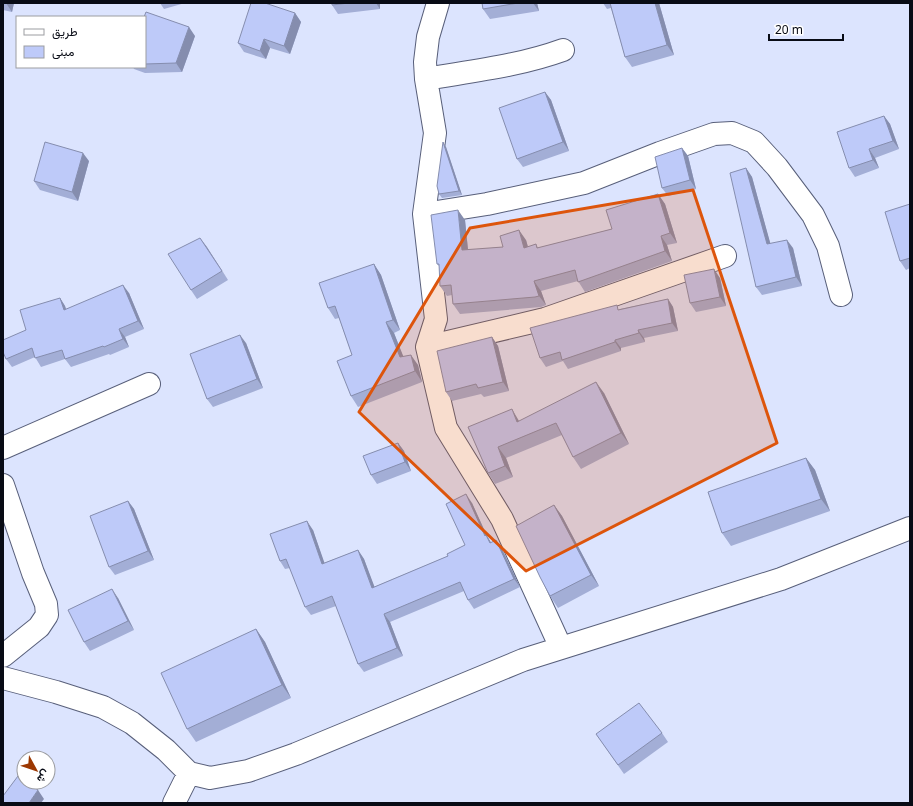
<svg xmlns="http://www.w3.org/2000/svg" width="913" height="806" font-family="'Noto Sans',Vazirmatn,sans-serif">
<style>
.lines{fill:none;stroke-linecap:round;stroke-linejoin:round}
.minor-casing{stroke:#585f7a;stroke-width:24}
.minor{stroke:#fff;stroke-width:22}
.wall{fill:#a3aed6}
.shaded-wall{fill:#858dae}
.building{fill:#becaf9;stroke:#858dae}
.marked{fill:#dd550c;fill-opacity:0.2;stroke:#dd550c;stroke-width:3;stroke-linejoin:round}
</style>
<rect width="100%" height="100%" fill="#dce4fe"/>
<g class="lines">
<!-- minor casing -->
<g class="minor-casing">
<path id="minor" d="M 438,3 L 428,37 L 425,62 L 426,79 L 435,133 L 424,214 L 436,319 L 427,347 L 446,428 L 502,519 L 561,648
M 426,79 C 472,71 519,66 563,50
M 424,214 L 487,204 L 584,183 L 660,153 L 714,134 L 732,133 L 754,142 L 777,167 L 813,215 L 828,246 L 841,295
M 427,347 L 545,319 L 725,256
M 3,448 L 149,384
M 3,485 L 33,573 L 46,604 L 47,615 L 39,627 L 3,656
M 3,678 L 56,692 L 103,707 L 132,723 L 166,750 L 189,773
M 174,803 L 189,773 L 210,778 L 248,771 L 296,754 L 523,660 L 781,579 L 910,528"/>
</g>
<!-- minor -->
<use href="#minor" class="minor"/>
</g>
<!-- wall -->
<path class="wall" d="M 3,3 L 14,3 L 12,12 L 3,10 Z
M 160,3 L 185,3 L 164,9 Z
M 332,3 L 380,3 L 380,9 L 338,14 L 332,5 Z
M 482,3 L 537,3 L 539,11 L 490,19 L 483,9 Z
M 603,3 L 659,3 L 674,55 L 632,67 L 625,57 L 611,8 L 607,9 Z
M 295,13 L 301,22 L 290,54 L 270,48 L 266,59 L 244,52 L 238,43 Z
M 145,17 L 195,36 L 182,72 L 145,73 L 134,69 L 133,67 L 145,67 Z
M 545,92 L 551,100 L 569,151 L 523,167 L 517,159 Z
M 884,116 L 890,124 L 899,149 L 875,158 L 879,168 L 855,177 L 849,168 Z
M 446,147 L 462,195 L 442,198 L 439,194 Z
M 682,148 L 688,156 L 696,189 L 668,196 L 662,188 Z
M 89,161 L 78,201 L 40,190 L 34,181 Z
M 746,168 L 752,177 L 770,243 L 793,248 L 802,286 L 762,295 L 756,287 Z
M 658,194 L 665,204 L 677,243 L 667,245 L 672,261 L 585,292 L 578,281 L 541,291 L 546,305 L 541,307 L 460,314 L 453,304 L 452,295 L 447,296 L 440,286 L 439,266 L 437,264 L 465,220 L 468,250 L 503,247 L 526,240 L 528,247 L 536,244 L 538,248 L 612,229 Z
M 910,204 L 910,268 L 906,270 L 900,261 Z
M 200,238 L 228,280 L 197,299 L 191,290 Z
M 374,264 L 381,275 L 400,330 L 394,333 L 403,357 L 418,365 L 422,382 L 358,407 L 351,396 L 352,355 L 339,318 L 335,319 L 328,308 Z
M 720,278 L 726,306 L 696,312 L 690,303 Z
M 129,293 L 144,329 L 125,337 L 129,347 L 110,355 L 109,354 L 71,367 L 65,359 L 41,367 L 35,357 L 12,367 L 6,359 L 26,330 L 60,298 L 65,306 L 66,309 Z
M 668,299 L 673,307 L 678,331 L 644,338 L 645,342 L 621,348 L 621,351 L 568,369 L 563,361 L 546,367 L 540,358 L 620,309 Z
M 492,337 L 498,346 L 509,391 L 484,397 L 481,394 L 452,401 L 446,392 Z
M 246,343 L 263,388 L 213,407 L 207,399 Z
M 604,393 L 629,444 L 581,469 L 573,457 L 562,435 L 506,458 L 513,477 L 495,484 L 488,473 L 468,427 L 520,421 Z
M 398,443 L 404,451 L 411,471 L 377,484 L 371,475 Z
M 806,458 L 815,470 L 830,511 L 731,546 L 722,533 Z
M 128,501 L 134,509 L 154,560 L 115,575 L 109,567 Z
M 472,503 L 487,536 L 491,543 L 496,540 L 502,549 L 520,587 L 474,609 L 468,600 L 464,591 L 390,622 L 403,656 L 364,672 L 358,664 L 336,606 L 311,615 L 305,607 L 290,568 L 285,569 L 280,561 L 313,530 L 324,563 L 358,550 L 364,559 L 374,587 L 448,556 L 465,545 Z
M 554,505 L 562,516 L 599,586 L 558,608 L 550,596 Z
M 118,598 L 134,630 L 90,651 L 84,642 Z
M 256,629 L 265,642 L 291,698 L 196,742 L 187,729 Z
M 662,733 L 668,742 L 624,774 L 596,734 Z"/>
<!-- shaded-wall -->
<path class="shaded-wall" d="M 6,3 L 14,3 L 12,12 Z
M 376,3 L 380,3 L 380,9 Z
M 533,3 L 537,3 L 539,11 Z
M 655,3 L 659,3 L 674,55 L 667,45 Z
M 295,13 L 301,22 L 290,54 L 284,46 Z
M 189,27 L 195,36 L 182,72 L 176,63 Z
M 264,39 L 270,48 L 266,59 L 260,51 Z
M 545,92 L 551,100 L 569,151 L 563,142 Z
M 884,116 L 890,124 L 899,149 L 893,141 Z
M 443,142 L 446,147 L 462,195 L 459,191 Z
M 682,148 L 688,156 L 696,189 L 690,180 Z
M 869,149 L 875,158 L 879,168 L 873,160 Z
M 83,153 L 89,161 L 78,201 L 72,192 Z
M 746,168 L 752,177 L 773,253 L 767,244 Z
M 658,194 L 665,204 L 677,243 L 670,233 Z
M 458,210 L 465,220 L 469,260 L 462,250 Z
M 519,230 L 526,240 L 531,258 L 524,248 Z
M 661,236 L 667,245 L 672,261 L 665,251 Z
M 200,238 L 207,247 L 228,280 Z
M 787,240 L 793,248 L 802,286 L 796,277 Z
M 374,264 L 381,275 L 400,330 L 393,320 Z
M 714,269 L 720,278 L 726,306 L 720,297 Z
M 534,281 L 541,291 L 546,305 L 539,296 Z
M 123,285 L 129,293 L 144,329 L 138,321 Z
M 60,298 L 65,306 L 69,319 L 64,310 Z
M 668,299 L 673,307 L 678,331 L 672,323 Z
M 386,322 L 394,333 L 408,368 L 400,357 Z
M 119,329 L 125,337 L 129,347 L 123,339 Z
M 638,330 L 644,338 L 645,342 L 639,333 Z
M 240,335 L 246,343 L 263,388 L 257,379 Z
M 492,337 L 498,346 L 509,391 L 503,382 Z
M 615,340 L 621,348 L 621,351 L 615,342 Z
M 411,355 L 418,365 L 422,382 L 415,371 Z
M 596,382 L 604,393 L 629,444 L 621,433 Z
M 512,409 L 519,421 L 525,433 L 517,422 Z
M 398,443 L 404,451 L 411,471 L 405,462 Z
M 498,447 L 506,458 L 513,477 L 505,466 Z
M 806,458 L 815,470 L 830,511 L 821,499 Z
M 466,494 L 472,503 L 487,536 L 492,544 L 496,552 L 485,536 Z
M 128,501 L 134,509 L 154,560 L 148,551 Z
M 554,505 L 562,516 L 599,586 L 591,575 Z
M 307,521 L 313,530 L 328,573 L 322,564 Z
M 496,540 L 502,549 L 520,587 L 514,579 Z
M 358,550 L 364,559 L 378,596 L 372,588 Z
M 112,589 L 118,598 L 134,630 L 128,621 Z
M 384,614 L 390,622 L 403,656 L 397,648 Z
M 256,629 L 265,642 L 291,698 L 282,685 Z
M 38,790 L 44,799 L 41,803 L 29,803 Z"/>
<!-- building -->
<path class="building" d="M 251,3 L 265,3 L 295,13 L 284,46 L 264,39 L 260,51 L 238,43 Z
M 332,3 L 349,3 L 332,5 Z
M 482,3 L 518,3 L 483,9 Z
M 610,3 L 655,3 L 667,45 L 625,57 Z
M 146,12 L 189,27 L 176,63 L 145,64 L 145,17 L 144,17 Z
M 545,92 L 563,142 L 517,159 L 499,108 Z
M 884,116 L 893,141 L 869,149 L 873,160 L 849,168 L 837,132 Z
M 45,142 L 83,153 L 72,192 L 34,181 Z
M 443,142 L 459,191 L 439,194 L 437,186 Z
M 682,148 L 690,180 L 662,188 L 655,157 Z
M 746,168 L 767,244 L 787,240 L 796,277 L 756,287 L 730,173 Z
M 658,194 L 670,233 L 661,236 L 665,251 L 578,282 L 575,270 L 534,281 L 539,296 L 535,297 L 453,304 L 451,285 L 440,286 L 439,264 L 437,264 L 431,215 L 458,210 L 462,250 L 503,247 L 500,236 L 519,230 L 524,248 L 536,244 L 537,248 L 612,229 L 606,210 Z
M 910,204 L 910,258 L 900,261 L 885,212 Z
M 200,238 L 222,271 L 191,290 L 168,254 Z
M 374,264 L 393,320 L 386,322 L 400,357 L 411,355 L 415,371 L 351,396 L 337,361 L 352,355 L 335,306 L 328,308 L 319,283 Z
M 714,269 L 720,297 L 690,303 L 684,275 Z
M 123,285 L 138,321 L 119,329 L 123,339 L 104,347 L 103,346 L 65,359 L 62,350 L 35,358 L 32,348 L 6,359 L 3,352 L 3,340 L 26,330 L 20,310 L 60,298 L 64,310 Z
M 668,299 L 672,323 L 638,330 L 639,333 L 615,340 L 615,342 L 562,360 L 560,352 L 540,358 L 530,328 L 617,305 L 618,310 Z
M 240,335 L 257,379 L 207,399 L 190,354 Z
M 492,337 L 503,382 L 478,388 L 476,384 L 446,392 L 437,351 Z
M 596,382 L 621,433 L 573,457 L 556,423 L 498,447 L 505,466 L 488,473 L 468,427 L 512,409 L 517,422 Z
M 398,443 L 405,462 L 371,475 L 363,456 Z
M 806,458 L 821,499 L 722,533 L 708,492 Z
M 466,494 L 485,536 L 486,535 L 490,543 L 496,540 L 514,579 L 468,600 L 460,582 L 384,614 L 397,648 L 358,664 L 332,596 L 305,607 L 286,559 L 280,561 L 270,534 L 307,521 L 322,564 L 358,550 L 372,588 L 448,556 L 447,554 L 465,545 L 446,504 Z
M 128,501 L 148,551 L 109,567 L 90,516 Z
M 554,505 L 591,575 L 550,596 L 540,577 L 516,526 Z
M 112,589 L 128,621 L 84,642 L 68,610 Z
M 256,629 L 282,685 L 187,729 L 161,673 Z
M 639,703 L 662,733 L 618,765 L 596,734 Z
M 18,776 L 24,780 L 24,782 L 27,782 L 38,790 L 29,803 L 3,803 L 3,796 Z"/>
<!-- marked area -->
<path class="marked" d="M 693,190 L 777,443 L 526,571 L 359,412 L 470,228 Z"/>
<!-- border -->
<rect width="913" height="806" fill="none" stroke="#080b15" stroke-width="8"/>
<!-- legend -->
<rect x="16" y="16" width="130" height="52" fill="#ffffff" stroke="#9c9da1"/>
<rect x="24" y="29" width="20" height="6" fill="#ffffff" stroke="#9c9da1"/>
<text x="52" y="36" font-size="12" fill="#080b15">طريق</text>
<rect x="24" y="46" width="20" height="12" fill="#becaf9" stroke="#9c9da1"/>
<text x="52" y="56" font-size="12" fill="#080b15">مبنى</text>
<!-- north arrow -->
<g transform="translate(36 770) rotate(130)"><circle r="19" fill="#ffffff" stroke="#9c9da1"/>
<path d="M0-3L7 15L0 10L-7 15Z" fill="#9c3802"/>
<text y="-6" font-size="11" font-weight="bold" text-anchor="middle" fill="#080b15">ش</text>
</g>
<!-- scale -->
<path d="M769 34v6h74v-6" fill="none" stroke="#080b15" stroke-width="2"/>
<text x="775" y="34" font-size="12" fill="#080b15" stroke="#ffffff" stroke-width="3" paint-order="stroke">20 m</text>
</svg>
